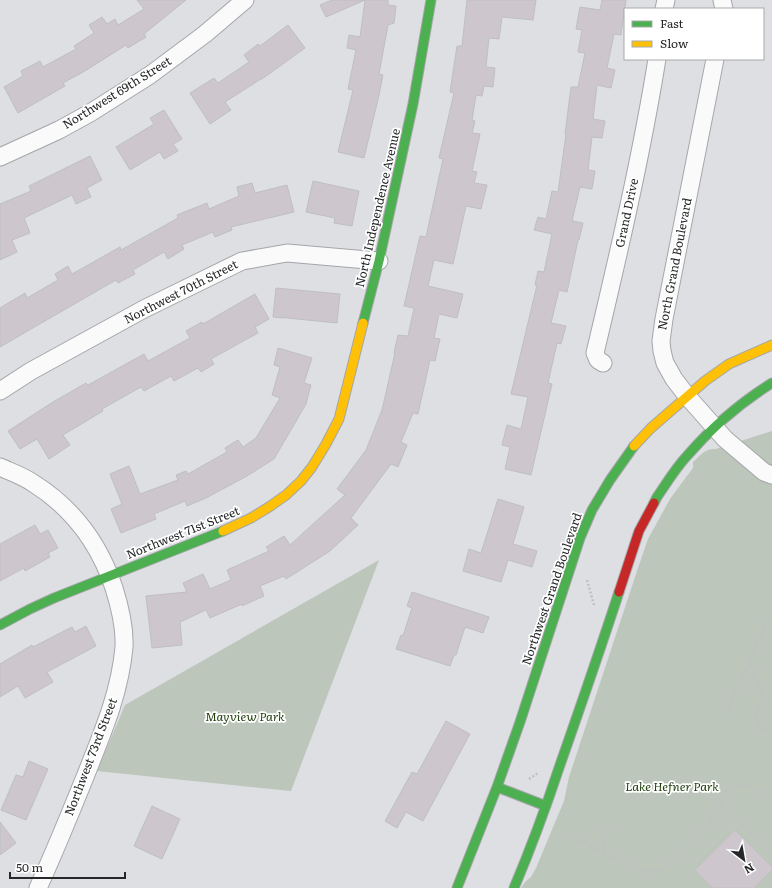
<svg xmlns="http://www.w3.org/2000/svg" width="772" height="888" font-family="Literata,serif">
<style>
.green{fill:#bcc6bb}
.building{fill:#cdc6cc;stroke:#bfbfc1}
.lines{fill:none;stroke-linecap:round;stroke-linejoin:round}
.street-casing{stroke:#a4a6a9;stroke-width:19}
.fast-casing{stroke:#a4a6a9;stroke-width:11}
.slow-casing{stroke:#a4a6a9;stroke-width:11}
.jam-casing{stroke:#a4a6a9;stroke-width:11}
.path{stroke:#bfc0c1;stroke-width:2.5;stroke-dasharray:2 2;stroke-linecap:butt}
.street{stroke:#fafafb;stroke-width:17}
.fast{stroke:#4caf50;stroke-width:9}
.slow{stroke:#ffc107;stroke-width:9}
.jam{stroke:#c62828;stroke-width:9}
.labels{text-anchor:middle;stroke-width:3.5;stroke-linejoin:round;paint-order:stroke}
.street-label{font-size:12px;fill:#262729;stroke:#fff}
.park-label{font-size:12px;font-style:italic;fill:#1c3c07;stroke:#fff}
</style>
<rect width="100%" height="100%" fill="#dddfe3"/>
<!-- green -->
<path class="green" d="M 772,431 L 772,888 L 521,888 L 525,882 L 531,877 L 536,868 L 564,801 L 569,777 L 637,571 L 648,539 L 670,499 L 681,484 L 693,468 L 693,462 C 701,455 705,448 716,449 Z
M 379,560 L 291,791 L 97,771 L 125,705 Z"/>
<!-- building -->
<path class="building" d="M 137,0 L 186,0 L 144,34 L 146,37 L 128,48 L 126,45 L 85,71 L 63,83 L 65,86 L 18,113 L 4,87 L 23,76 L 21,71 L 40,61 L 43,67 L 76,49 L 74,46 L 94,33 L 89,25 L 102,17 L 107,24 L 115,19 L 118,25 L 144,9 Z
M 332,0 L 388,0 L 388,5 L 396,6 L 394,23 L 388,25 L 379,74 L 383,75 L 379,95 L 364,158 L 338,152 L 353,90 L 348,89 L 356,50 L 347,48 L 349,35 L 360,37 L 365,0 L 326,17 L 320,5 Z
M 467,0 L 536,0 L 533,20 L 502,17 L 499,39 L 489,38 L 486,67 L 495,68 L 493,87 L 484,86 L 482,96 L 476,95 L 472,120 L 475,121 L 472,133 L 480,134 L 472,171 L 477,172 L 474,183 L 487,185 L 481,209 L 466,206 L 453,264 L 434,260 L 428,286 L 463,294 L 457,318 L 439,314 L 434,338 L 440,339 L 435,361 L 430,360 L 418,414 L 413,413 L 401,442 L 407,445 L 398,467 L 391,464 L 351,518 L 358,525 L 330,551 L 286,579 L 284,576 L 260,586 L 264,596 L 242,606 L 242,604 L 210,618 L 206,610 L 180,622 L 182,645 L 152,648 L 146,596 L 187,592 L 183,583 L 203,574 L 210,589 L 231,580 L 227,570 L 269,551 L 266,547 L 284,536 L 290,545 L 345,495 L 337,489 L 366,450 L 382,410 L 395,353 L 394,353 L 398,335 L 408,336 L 414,308 L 404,306 L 420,236 L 426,237 L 443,159 L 439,158 L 454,93 L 450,92 L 457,46 L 462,46 Z
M 602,0 L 626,0 L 621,35 L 614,34 L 607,68 L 615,70 L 611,88 L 597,85 L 593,119 L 605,121 L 602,138 L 592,137 L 588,170 L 595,171 L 592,189 L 580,187 L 572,221 L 583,223 L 579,240 L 578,240 L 567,292 L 559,290 L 551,323 L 566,326 L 561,344 L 557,343 L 548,383 L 552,384 L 531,475 L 505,469 L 510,447 L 502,445 L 507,425 L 521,429 L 528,397 L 511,394 L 537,285 L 535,285 L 538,271 L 544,272 L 552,234 L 534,230 L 538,217 L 546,219 L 552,191 L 558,192 L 566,134 L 565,134 L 571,87 L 578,87 L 585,53 L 578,52 L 582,30 L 576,29 L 580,7 L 600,10 Z
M 288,25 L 305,48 L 262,79 L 261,79 L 225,102 L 231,110 L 210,124 L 190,93 L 214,78 L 218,83 L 249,62 L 244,55 L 258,44 L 260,46 Z
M 164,110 L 182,139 L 173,144 L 178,151 L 164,159 L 160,152 L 130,170 L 116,147 L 154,124 L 150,118 Z
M 90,156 L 102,180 L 87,188 L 91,197 L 76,204 L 72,195 L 24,218 L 30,233 L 12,240 L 17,252 L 0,260 L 0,204 L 31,191 L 29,186 Z
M 313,181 L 359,191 L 352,226 L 334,223 L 335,218 L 306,212 Z
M 252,183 L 255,193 L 287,185 L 294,212 L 231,227 L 232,230 L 215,237 L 213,232 L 182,245 L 184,249 L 168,259 L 164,252 L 133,270 L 135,274 L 118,283 L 116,280 L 0,347 L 0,308 L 25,293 L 27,298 L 58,280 L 55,274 L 68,266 L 72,274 L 120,247 L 121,250 L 178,218 L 177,215 L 207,203 L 209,209 L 239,196 L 237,187 Z
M 276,288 L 340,294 L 337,323 L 287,318 L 287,317 L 285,318 L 273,317 Z
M 255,294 L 269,319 L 255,327 L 258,333 L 211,359 L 214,364 L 201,372 L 198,368 L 174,381 L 171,376 L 144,391 L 141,387 L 102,409 L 103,411 L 63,435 L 70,445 L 49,459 L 37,439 L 20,449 L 8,431 L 53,402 L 86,383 L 88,385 L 144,354 L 148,361 L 190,338 L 186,331 L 202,322 L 203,324 Z
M 278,348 L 312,358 L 304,383 L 311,385 L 306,404 L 274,459 L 247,476 L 206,498 L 187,506 L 185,501 L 154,514 L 156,519 L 121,533 L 111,509 L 122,504 L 110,474 L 129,466 L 140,494 L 178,480 L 176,475 L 186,471 L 188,474 L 227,452 L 225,448 L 238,440 L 243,447 L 256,438 L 280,398 L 272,395 L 280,367 L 274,365 Z
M 498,499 L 524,507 L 513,544 L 537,551 L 532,567 L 508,560 L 501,582 L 463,571 L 469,549 L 481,553 Z
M 35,525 L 40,534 L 48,530 L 58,548 L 48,553 L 50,557 L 25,571 L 24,568 L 0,581 L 0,544 Z
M 412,592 L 489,617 L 483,633 L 465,627 L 456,655 L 454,655 L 450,666 L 396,649 L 401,635 L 403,636 L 412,608 L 407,606 Z
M 86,626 L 96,646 L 47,672 L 53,682 L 25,698 L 18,686 L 0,697 L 0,664 L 32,645 L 33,647 L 72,627 L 75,632 Z
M 446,721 L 470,734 L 423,821 L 406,812 L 397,828 L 385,821 L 412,772 L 417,774 Z
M 29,761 L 48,769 L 26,820 L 1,810 L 16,775 L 23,777 Z
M 152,806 L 180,819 L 162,859 L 134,846 Z
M 0,822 L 16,843 L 0,855 Z
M 735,830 L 772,867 L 772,870 L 754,888 L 713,888 L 695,870 Z"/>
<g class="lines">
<!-- street casing -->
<g class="street-casing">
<path id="street" d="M 722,0 L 724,9
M 664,9 L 666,0
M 715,59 L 664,319 L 661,341 L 662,351 L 665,363 L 674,379 L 687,396 L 725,439 L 764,472 L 772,475
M 0,157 L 59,130 L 90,113 L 150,75 L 205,34 L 245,0
M 603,363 L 598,360 L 595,353 C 618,256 641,158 657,59
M 0,391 L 31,371 L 144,309 L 242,261 L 287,253 L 379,261
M 0,467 C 11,472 23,476 33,483 C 73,508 99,543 114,588 C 120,607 125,627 124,647 C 120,693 102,734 85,777 C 70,814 55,851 38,888"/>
</g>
<!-- fast casing -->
<g class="fast-casing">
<path id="fast" d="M 363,323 L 379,261 L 413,104 L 431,0
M 654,503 L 657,497 C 666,484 675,469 686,457 C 711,428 740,403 772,383
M 0,625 L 30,609 L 54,598 L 223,531
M 497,787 L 546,806
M 457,888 L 497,787 L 520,722 L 580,538 L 592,510 L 610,480 L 634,446
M 514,888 C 531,848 546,807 560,765 C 580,708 600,650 619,592"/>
</g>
<!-- slow casing -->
<g class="slow-casing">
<path id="slow" d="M 634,446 L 651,428 L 705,381 L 729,364 L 772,345
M 223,531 L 251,518 L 269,507 L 286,495 L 301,481 L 312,467 L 326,444 L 339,419 L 363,323"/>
</g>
<!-- jam casing -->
<g class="jam-casing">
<path id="jam" d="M 619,592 L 639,531 L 654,503"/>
</g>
<!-- path -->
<path class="path" d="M 587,580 L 594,605
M 749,661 L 763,698
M 772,702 L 763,698 C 757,711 749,731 772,731
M 726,713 L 772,611
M 529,779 L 538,773
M 670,783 L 719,804 L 736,818 L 772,855
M 569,835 L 603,853 L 638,868 L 654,872 L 663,869 L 697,837 L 709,822 L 719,804 L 724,793 C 728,791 733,786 738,785 C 745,783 762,794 772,794
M 603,853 L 605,836 L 608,828"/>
<!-- street -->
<use href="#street" class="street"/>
<!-- fast -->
<use href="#fast" class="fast"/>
<!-- slow -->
<use href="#slow" class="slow"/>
<!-- jam -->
<use href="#jam" class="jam"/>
</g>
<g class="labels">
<!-- street labels -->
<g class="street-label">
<text transform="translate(117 93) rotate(-32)" y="4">Northwest 69th Street</text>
<text transform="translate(378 208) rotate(-77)" y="4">North Independence Avenue</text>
<text transform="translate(627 213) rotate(-78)" y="4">Grand Drive</text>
<text transform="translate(675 264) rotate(-79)" y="4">North Grand Boulevard</text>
<text transform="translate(181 292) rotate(-27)" y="4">Northwest 70th Street</text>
<text transform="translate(183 533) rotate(-22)" y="4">Northwest 71st Street</text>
<text transform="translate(552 589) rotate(-71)" y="4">Northwest Grand Boulevard</text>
<text transform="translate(91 757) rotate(-69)" y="4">Northwest 73rd Street</text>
</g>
<!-- park labels -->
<g class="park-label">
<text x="245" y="721">Mayview Park</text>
<text x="672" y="791">Lake Hefner Park</text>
</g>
</g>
<!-- legend -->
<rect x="624" y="8" width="140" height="52" fill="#ffffff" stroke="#a8a9a9"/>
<rect x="632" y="21" width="20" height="6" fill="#4caf50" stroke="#a8a9a9"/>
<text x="660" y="28" font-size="12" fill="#262729">Fast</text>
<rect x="632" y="41" width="20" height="6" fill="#ffc107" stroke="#a8a9a9"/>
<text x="660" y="48" font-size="12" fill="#262729">Slow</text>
<!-- north arrow -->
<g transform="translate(744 860) rotate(149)" stroke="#ffffff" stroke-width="3" paint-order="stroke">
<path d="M0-3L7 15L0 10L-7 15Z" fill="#262729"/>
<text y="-6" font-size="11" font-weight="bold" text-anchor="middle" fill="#262729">N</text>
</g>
<!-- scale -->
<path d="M10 872v6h115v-6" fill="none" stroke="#262729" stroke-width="2"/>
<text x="16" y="872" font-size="12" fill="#262729" stroke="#ffffff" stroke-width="3" paint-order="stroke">50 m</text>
</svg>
